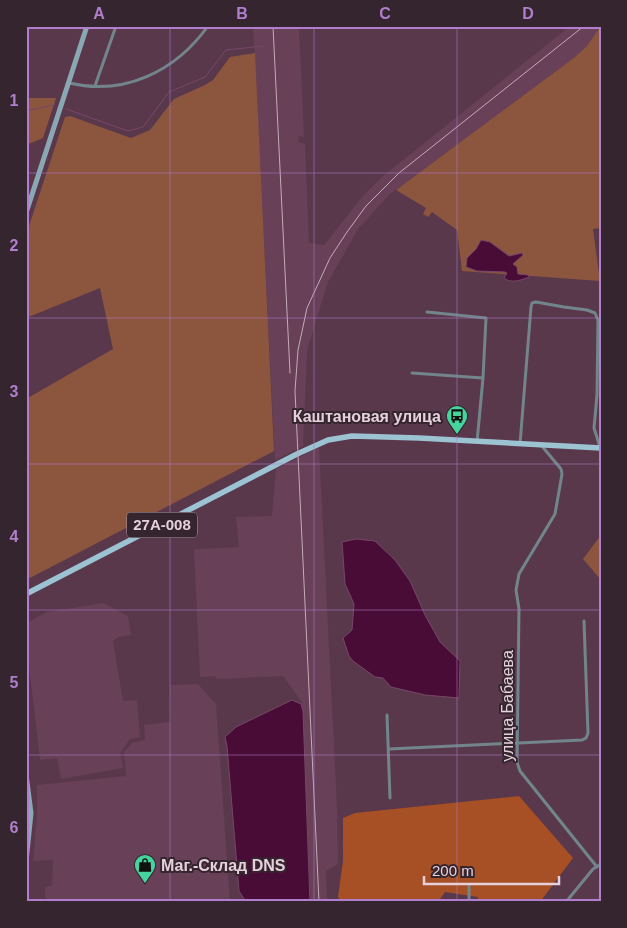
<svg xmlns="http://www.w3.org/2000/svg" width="627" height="928" font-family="Arial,sans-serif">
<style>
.built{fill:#684058}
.green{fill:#8c553e}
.forest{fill:#a74f25}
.water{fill:#490c36;stroke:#784768}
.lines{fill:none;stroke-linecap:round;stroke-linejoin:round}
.stream{stroke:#784768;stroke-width:1}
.street{stroke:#72858c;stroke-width:3}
.secondary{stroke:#8aa8b4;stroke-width:5}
.primary{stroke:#9cc3d2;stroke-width:5.5}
.rail{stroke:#c5acba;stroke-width:1}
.grid{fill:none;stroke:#b07ecd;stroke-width:1;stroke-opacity:0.55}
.labels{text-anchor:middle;stroke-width:4;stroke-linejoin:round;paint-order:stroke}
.shield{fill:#35252e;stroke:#b09da7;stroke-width:1}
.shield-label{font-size:15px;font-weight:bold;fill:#e5d0db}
.poi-label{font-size:16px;font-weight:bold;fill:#e5d0db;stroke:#35252e;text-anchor:end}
.street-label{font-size:16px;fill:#e5d0db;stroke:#35252e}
.neatline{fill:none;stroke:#b07ecd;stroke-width:2}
.grid-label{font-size:16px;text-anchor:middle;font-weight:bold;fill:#b07ecd}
</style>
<rect width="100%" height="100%" fill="#5a384c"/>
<!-- built -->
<path class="built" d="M 253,26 L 299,26 L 304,137 L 299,136 L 298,142 L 305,144 L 309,243 L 324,245 L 363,196 L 382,177 L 570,26 L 601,26 L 586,47 L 575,57 L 390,194 L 358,229 L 328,282 L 307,350 L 303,446 L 275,460 Z
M 319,447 L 337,807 L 338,864 L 326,871 L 327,902 L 311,902 L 302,702 L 283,676 L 216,679 L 216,676 L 200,677 L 194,550 L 196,549 L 239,547 L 236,517 L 272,516 L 276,469 Z
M 103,603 L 128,616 L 131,635 L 118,637 L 113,641 L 123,701 L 137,700 L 140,737 L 130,739 L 120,753 L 123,768 L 61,779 L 57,758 L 40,760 L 26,640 L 26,623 L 47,612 Z
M 198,684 L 216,704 L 230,902 L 46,902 L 45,887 L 52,886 L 53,860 L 33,861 L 37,815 L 37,785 L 126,776 L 124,752 L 132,743 L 145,740 L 144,725 L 171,722 L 170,685 Z"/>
<!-- green -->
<path class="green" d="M 601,26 L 601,228 L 593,229 L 600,281 L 462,271 L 457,230 L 432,212 L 428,217 L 423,214 L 426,208 L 396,190 L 575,57 L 586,47 Z
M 255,53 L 274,451 L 26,580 L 26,399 L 113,349 L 100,288 L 26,318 L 26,235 L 65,117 L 70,116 L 131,138 L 150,130 L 174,99 L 205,85 L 213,80 L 230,57 Z
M 26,98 L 56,98 L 43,138 L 26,145 Z
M 601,535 L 601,580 L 583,559 Z"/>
<!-- forest -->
<path class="forest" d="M 519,796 L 573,858 L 540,902 L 478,902 L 478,897 L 445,892 L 438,902 L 342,902 L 338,897 L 343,861 L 343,818 L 355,813 Z"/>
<!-- water -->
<path class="water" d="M 481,240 L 490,242 L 509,256 L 522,253 L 523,255 L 513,264 L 517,267 L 518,274 L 528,275 L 529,277 C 522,280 511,284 504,278 L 507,273 L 505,272 L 477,271 L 466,267 L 467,258 L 476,249 Z
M 356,539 L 375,541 L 395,560 L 410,581 L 425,615 L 440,642 L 460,661 L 459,698 L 425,695 L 391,687 L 383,678 L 375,677 L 353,661 L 349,656 L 343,638 L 352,630 L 354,604 L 345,584 L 342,542 Z
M 292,700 L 301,704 L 303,711 L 310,902 L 246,902 L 239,891 L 227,746 L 225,737 L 236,727 Z"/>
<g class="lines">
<!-- stream -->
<path class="stream" d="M 66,109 L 128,131 L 143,127 L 169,92 L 205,77 L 226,50 L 264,46
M 26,111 L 54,105"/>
<!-- street -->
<path class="street" d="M 69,83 C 124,96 175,72 208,26
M 95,86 L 116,26
M 427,312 L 486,318 L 483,378 L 477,442
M 412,373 L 483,378
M 520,444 L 531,307 L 532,303 L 536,302 L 564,307 L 587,310 L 595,313 L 598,320 L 597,395 L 594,428 L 600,447
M 541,445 L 561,469 L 562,474 L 555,514 L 519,574 L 516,590 L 519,609 L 517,762 L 520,771 L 597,867
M 387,715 L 390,798
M 389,749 L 582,740 L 586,738 L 588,733 L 584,621
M 469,902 L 469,885
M 566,902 L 593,869 L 601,864"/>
<!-- secondary -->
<path class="secondary" d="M 26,213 L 87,26
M 26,774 L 31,813 L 26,862"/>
<!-- primary -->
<path class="primary" d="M 26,594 L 297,454 L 328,440 L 352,436 L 419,438 L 601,448"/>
<!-- rail -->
<path class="rail" d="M 273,26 L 290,373
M 319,902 L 295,391 L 298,350 L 307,308 L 330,258 L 347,232 L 366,206 L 399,173 L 584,26"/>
</g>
<!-- grid -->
<path class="grid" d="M 170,26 L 170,902M 314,26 L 314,902M 457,26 L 457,902M 26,173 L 601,173M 26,318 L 601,318M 26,464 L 601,464M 26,610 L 601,610M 26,755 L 601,755"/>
<!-- icons -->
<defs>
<g id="bus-pin" transform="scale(1.125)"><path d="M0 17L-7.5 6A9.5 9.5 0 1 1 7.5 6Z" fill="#46d49e" stroke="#35252e"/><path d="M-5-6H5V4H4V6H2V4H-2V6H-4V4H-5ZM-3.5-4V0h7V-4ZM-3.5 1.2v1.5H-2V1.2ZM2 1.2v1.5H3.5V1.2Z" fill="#111"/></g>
<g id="shop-pin" transform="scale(1.125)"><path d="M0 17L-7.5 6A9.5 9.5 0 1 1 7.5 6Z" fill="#46d49e" stroke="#35252e"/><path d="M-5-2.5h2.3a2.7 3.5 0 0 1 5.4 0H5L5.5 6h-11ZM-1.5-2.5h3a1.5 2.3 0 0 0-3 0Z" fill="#111"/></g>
</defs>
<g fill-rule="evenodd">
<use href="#bus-pin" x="457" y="416"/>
<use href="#shop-pin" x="145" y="865"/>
</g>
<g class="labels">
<!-- shield labels -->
<rect class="shield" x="127" y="512.5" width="70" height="25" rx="4"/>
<g class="shield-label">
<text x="162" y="530">27А-008</text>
</g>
<!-- poi labels -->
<g class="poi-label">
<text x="441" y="422">Каштановая улица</text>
<text x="161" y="871" text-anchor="start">Маг.-Склад DNS</text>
</g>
<!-- street labels -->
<g class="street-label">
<text transform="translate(507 706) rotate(-90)" y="6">улица Бабаева</text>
</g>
</g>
<!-- border -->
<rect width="627" height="928" fill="none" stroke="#35252e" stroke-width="55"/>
<!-- scale -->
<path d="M424 876v8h135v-8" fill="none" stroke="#e5d0db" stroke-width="2.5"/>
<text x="432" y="876" font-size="15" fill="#e5d0db" stroke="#35252e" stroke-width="4" paint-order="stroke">200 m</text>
<rect x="28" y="28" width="572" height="872" class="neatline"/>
<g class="grid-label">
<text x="99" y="19">A</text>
<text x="242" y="19">B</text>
<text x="385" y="19">C</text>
<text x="528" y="19">D</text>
<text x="14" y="106">1</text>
<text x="14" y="251">2</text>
<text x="14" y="397">3</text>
<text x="14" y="542">4</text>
<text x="14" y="688">5</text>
<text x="14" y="833">6</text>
</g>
</svg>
